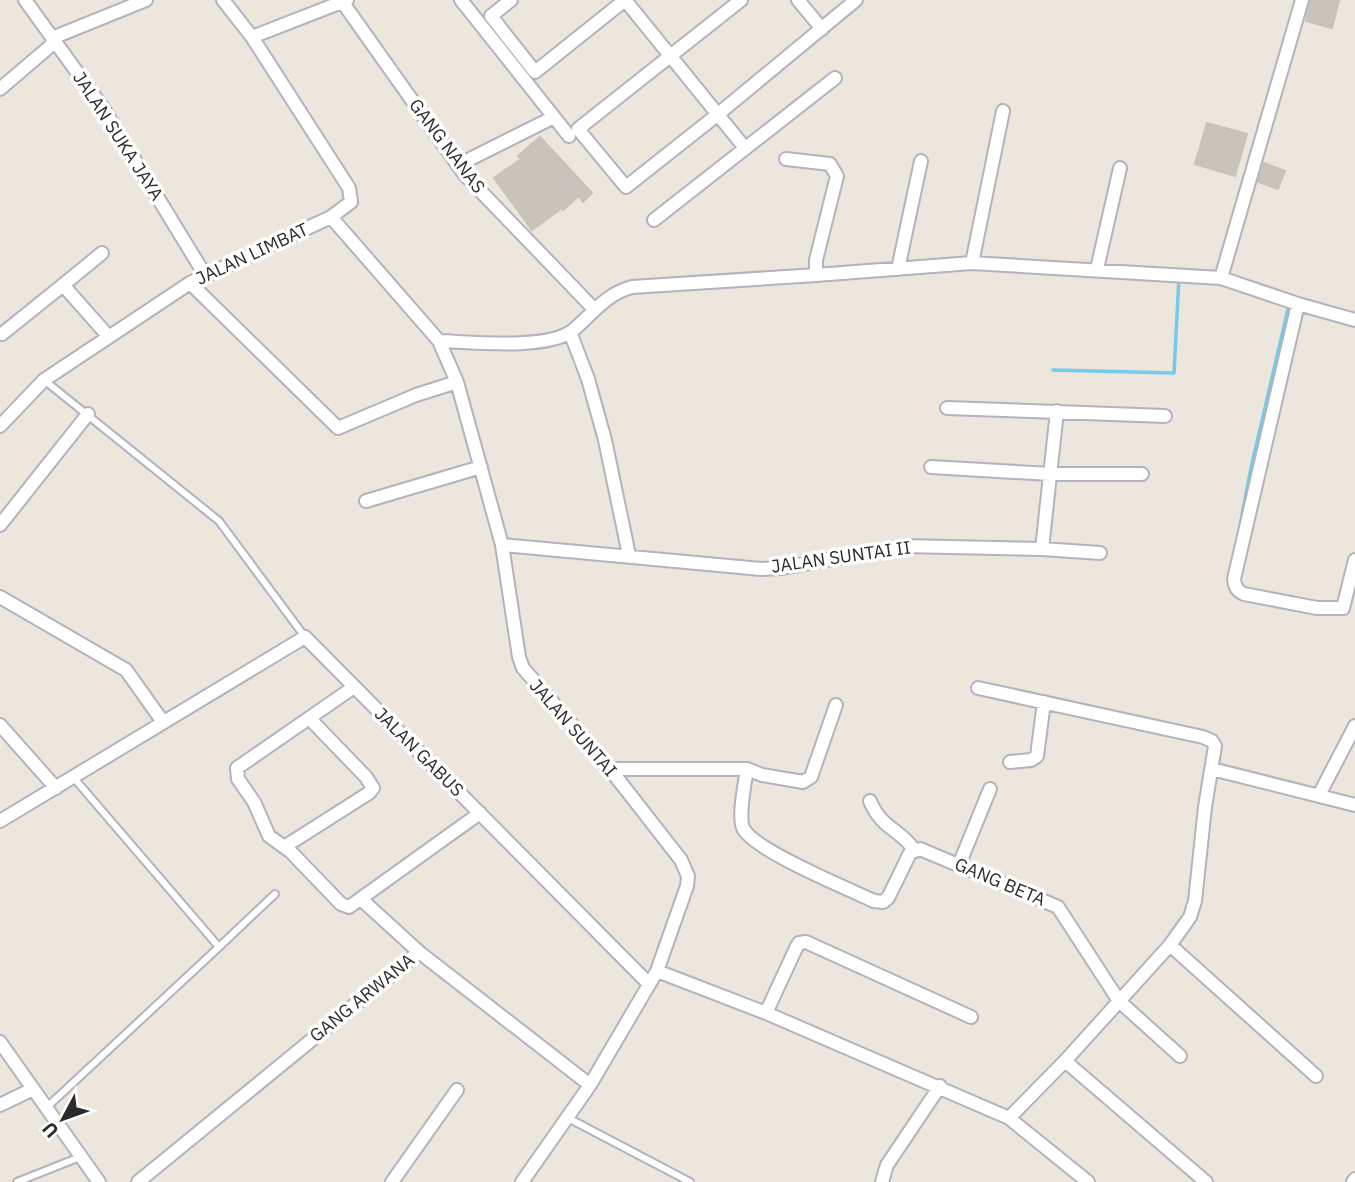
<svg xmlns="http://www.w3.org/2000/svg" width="1355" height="1182" font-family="'IBM Plex Sans',sans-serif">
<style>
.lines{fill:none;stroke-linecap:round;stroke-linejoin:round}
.stream{stroke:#73caec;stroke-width:3.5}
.building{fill:#c8c4bc;stroke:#c8c2b7;stroke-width:2}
.lane-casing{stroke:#b1b3be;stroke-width:10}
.street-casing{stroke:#b1b3be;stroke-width:16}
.lane{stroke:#fff;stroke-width:6}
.street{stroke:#fff;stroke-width:12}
.labels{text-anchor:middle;stroke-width:7;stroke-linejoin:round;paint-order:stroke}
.street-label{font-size:18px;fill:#2b2b2b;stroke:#fff}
</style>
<rect width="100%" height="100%" fill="#ece6dd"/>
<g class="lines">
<!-- stream -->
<path class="stream" d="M 1053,370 L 1174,373 L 1179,277
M 1239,531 L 1251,468 L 1289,305 L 1287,304"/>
</g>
<!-- building -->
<path class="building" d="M 1311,0 L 1339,0 L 1332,28 L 1306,21 Z
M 1207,123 L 1247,134 L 1235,176 L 1195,164 Z
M 540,137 L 592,193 L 583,202 L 579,196 L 563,210 L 562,208 L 532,230 L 494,178 L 521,159 L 518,156 Z
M 1264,163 L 1285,171 L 1278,189 L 1258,182 Z"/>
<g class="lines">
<!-- lane casing -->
<g class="lane-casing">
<path id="lane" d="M 44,380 L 219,521 L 305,637
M 219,947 L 275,894
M 46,1108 L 219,947 L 73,777
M 568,1118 L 690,1182
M 17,1182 L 80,1157"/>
</g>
<!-- street casing -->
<g class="street-casing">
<path id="street" d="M 25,0 L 103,108 L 205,275
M 341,0 L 465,175 L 594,309
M 461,0 L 569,136
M 511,0 L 491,16 L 535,72 L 625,0 L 745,148
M 741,0 L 578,129 L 626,187 L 717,115 L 856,0
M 798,0 L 822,29
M 252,37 L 347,0
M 52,38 L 146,0
M 0,89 L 55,42
M 786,159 L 830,164 L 837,176 L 816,260 L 816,275
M 458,165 L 554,117
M 331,217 L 439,341 L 457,382 L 502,545 L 519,657 L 523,668 L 610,769 L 681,860 L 688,876 L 687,886 L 657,971 L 590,1085 L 522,1182
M 654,220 L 835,78
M 972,263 L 1003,111
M 898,269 L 921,161
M 1097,269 L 1120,168
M 1221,278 L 1302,0
M 190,283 L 338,428 L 416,395 L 457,382
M 63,285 L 102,253
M 1298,304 L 1234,579 C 1235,587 1237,591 1244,594 L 1317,608 L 1343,608 L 1355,560
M 570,332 L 588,379 L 605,440 L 629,555
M 2,334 L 63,285 L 109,337
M 439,341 C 471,342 546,350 572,331 C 592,315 605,294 632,287 L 816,275 L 972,263 L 1221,278 L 1298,304 L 1355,320
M 947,408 L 1165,416
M 0,426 L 44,380 L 190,283 L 331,217 L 351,202 L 349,188 L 252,37 L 223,0
M 931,467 L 1050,474 L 1142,474
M 366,501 L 481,467
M 0,525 L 88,414
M 502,545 L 761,569 L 781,568 L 904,546 L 1042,549 L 1057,411
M 1042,549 L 1100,553
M 0,597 L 126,670 L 163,722
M 354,687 L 237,768 L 238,779 L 254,802 L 269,836 L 291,852 L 341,904 L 349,907 L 480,813
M 978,688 L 1203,737 L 1212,741 L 1215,746 L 1205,807 L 1195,901 L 1190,917 L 1170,945 L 1065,1061 L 1009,1118
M 0,725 L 56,788
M 1010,762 L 1031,760 L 1037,756 L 1044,702
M 610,769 L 747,769 L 762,775 L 803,782 L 811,777 L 836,705
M 747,769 C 745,783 738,815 743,828 C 753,850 849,889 874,901 L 883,902 L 888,898 L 910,853 L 915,851
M 1212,769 L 1355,805
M 1319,795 L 1355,726
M 870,801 C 882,830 901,829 915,851
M 0,821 L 305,637 L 649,984
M 284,847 L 369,793 L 373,788 L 366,777 L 309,718
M 915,851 L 920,849 L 1058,907 L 1119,1001 L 1180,1056
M 959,865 L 990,789
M 362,900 L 419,952
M 1170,945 L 1316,1076
M 657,971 L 766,1013 L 1009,1118 L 1088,1182
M 766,1013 L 797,946 L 799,943 L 806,942 L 971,1017
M 0,1042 L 99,1182
M 1065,1061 L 1206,1182
M 0,1105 L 33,1089
M 138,1182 L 419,952 L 590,1085
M 392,1182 L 457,1090
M 882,1182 L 887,1165 L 940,1086
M 1353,1182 L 1355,1179"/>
</g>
<!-- lane -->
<use href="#lane" class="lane"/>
<!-- street -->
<use href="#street" class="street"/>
</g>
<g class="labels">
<!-- street labels -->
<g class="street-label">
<text transform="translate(118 136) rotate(57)" y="6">JALAN SUKA JAYA</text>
<text transform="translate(447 146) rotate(53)" y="6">GANG NANAS</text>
<text transform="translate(252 254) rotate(-25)" y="6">JALAN LIMBAT</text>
<text transform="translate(841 557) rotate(-8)" y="6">JALAN SUNTAI II</text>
<text transform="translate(573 728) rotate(49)" y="6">JALAN SUNTAI</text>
<text transform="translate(419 752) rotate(45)" y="6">JALAN GABUS</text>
<text transform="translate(1000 882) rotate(23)" y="6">GANG BETA</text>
<text transform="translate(362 998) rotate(-39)" y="6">GANG ARWANA</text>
</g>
</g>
<!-- north arrow -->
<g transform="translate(63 1119) rotate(229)" stroke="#ffffff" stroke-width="5" paint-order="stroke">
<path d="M0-5L12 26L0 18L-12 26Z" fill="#2b2b2b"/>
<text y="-10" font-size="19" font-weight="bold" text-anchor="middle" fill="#2b2b2b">U</text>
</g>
</svg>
